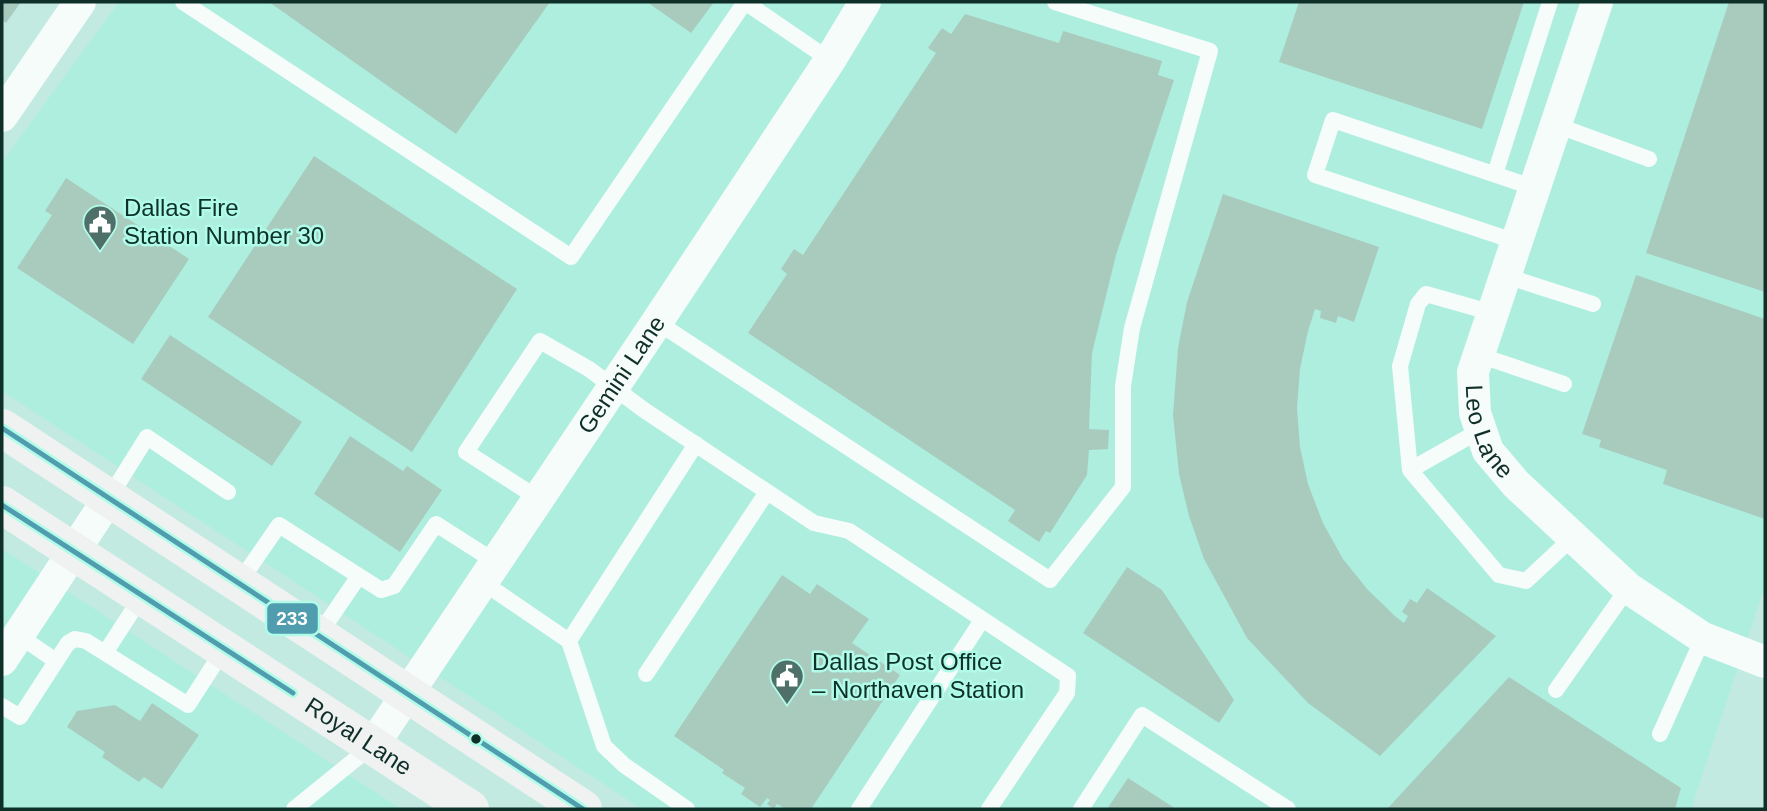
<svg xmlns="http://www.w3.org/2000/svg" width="1767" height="811" font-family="Arial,sans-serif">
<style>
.built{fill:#adeedf}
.building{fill:#a9cbbe}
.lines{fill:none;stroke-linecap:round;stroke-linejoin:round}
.service{stroke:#f6fcfa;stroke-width:16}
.minor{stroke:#f6fcfa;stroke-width:32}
.secondary{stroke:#f0f2f2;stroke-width:38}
.bus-1-casing{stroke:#b0fce9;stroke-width:10}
.bus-1{stroke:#4f9dae;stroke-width:5}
.bus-dot{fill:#0f2f29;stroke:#b0fce9;stroke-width:2.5}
.labels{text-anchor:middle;stroke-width:5;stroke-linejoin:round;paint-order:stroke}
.poi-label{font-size:24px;fill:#0f2f29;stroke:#b0fce9;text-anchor:start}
.street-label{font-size:24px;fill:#0f2f29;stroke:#b0fce9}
.line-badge{stroke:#b0fce9;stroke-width:2.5}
.badge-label{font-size:19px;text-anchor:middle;font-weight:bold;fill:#fff}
</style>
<rect width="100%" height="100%" fill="#c2eae1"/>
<!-- built -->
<path class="built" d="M 119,2 L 1765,2 L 1765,585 L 1691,809 L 642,809 L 2,391 L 2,162 Z
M 2,549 L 27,565 L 401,809 L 2,809 Z"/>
<!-- building -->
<path class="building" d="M 2,2 L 21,2 L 6,23 L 2,20 Z
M 269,2 L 550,2 L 456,134 Z
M 647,2 L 714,2 L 691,33 Z
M 1299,2 L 1524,2 L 1482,129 L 1279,62 Z
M 1729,2 L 1765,2 L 1765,292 L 1646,253 Z
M 965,14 L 1059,43 L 1063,31 L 1162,61 L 1158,75 L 1174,80 L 1116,255 L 1092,353 L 1089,429 L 1109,430 L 1108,449 L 1089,450 L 1087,475 L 1050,533 L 1046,531 L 1039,542 L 1008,521 L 1015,510 L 748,333 L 787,274 L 781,269 L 794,249 L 803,255 L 936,53 L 928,48 L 942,28 L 951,34 Z
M 314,156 L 517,289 L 412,452 L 208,317 Z
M 66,178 L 189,259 L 133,344 L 17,268 L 52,215 L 45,211 Z
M 1223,194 L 1379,247 L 1354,322 L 1338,316 L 1336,323 L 1320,318 L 1321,311 L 1315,309 L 1308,331 L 1300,369 L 1297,408 L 1300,447 L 1308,484 L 1323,523 L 1343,559 L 1368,590 L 1396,617 L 1404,623 L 1408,616 L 1402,612 L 1410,599 L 1417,603 L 1427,588 L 1496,636 L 1380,756 L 1308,703 L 1247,638 L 1204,559 L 1189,516 L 1179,474 L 1173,415 L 1178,348 L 1187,302 Z
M 1636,275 L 1765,319 L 1765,519 L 1663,484 L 1667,470 L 1599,447 L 1601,440 L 1582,434 Z
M 170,335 L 302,422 L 272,466 L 141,379 Z
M 350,436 L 403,471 L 407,466 L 442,490 L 400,552 L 314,494 Z
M 1127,567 L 1162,590 L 1234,700 L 1219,723 L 1083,633 Z
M 782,575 L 810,594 L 817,584 L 869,619 L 852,643 L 900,675 L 811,809 L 786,809 L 777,804 L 774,809 L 767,804 L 770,800 L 767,798 L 760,807 L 741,794 L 745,788 L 722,773 L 724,770 L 674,736 Z
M 1509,677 L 1681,788 L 1675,809 L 1387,809 Z
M 152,703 L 199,735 L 162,789 L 144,777 L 139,782 L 102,757 L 105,752 L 67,727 L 77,711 L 115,705 L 140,721 Z
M 1128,778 L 1176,809 L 1107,809 Z"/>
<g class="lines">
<!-- service -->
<path class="service" d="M 183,2 L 571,257 L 745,2
M 745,2 L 830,60
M 1556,125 L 1649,159
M 1495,174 L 1550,2
M 1517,242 L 1315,175 L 1333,120 L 1535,188
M 1506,276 L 1593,304
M 1493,313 L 1426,294 L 1418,304 L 1400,366 L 1410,470 L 1499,575 L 1526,581 L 1572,538
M 657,322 L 1050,580 L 1123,487 L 1123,386 L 1132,328 L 1210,51 L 1055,2
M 1479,355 L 1564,384
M 1410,470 L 1481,430
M 536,497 L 466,452 L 540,341 L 589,369 L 644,410 L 814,523 L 849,531 L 1068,676 L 1067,693 L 989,809
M 109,498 L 147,437 L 228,492
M 481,581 L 569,641 L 604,746 L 624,765 L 687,809
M 239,583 L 279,525 L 381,590 L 394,586 L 436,524 L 494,561
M 18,635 L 56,661
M 318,636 L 359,576
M 569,641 L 696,444
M 105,653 L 142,596
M 646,674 L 767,492
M 1556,690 L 1628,588
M 2,706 L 20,717 L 68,643 L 75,639 L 86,641 L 188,705 L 224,649
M 1660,734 L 1703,638
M 294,809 L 373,745
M 859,809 L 982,620
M 1081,809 L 1142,715 L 1288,809"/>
<!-- minor -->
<g class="minor">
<path id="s1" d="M 1597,2 L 1473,372 L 1475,413 L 1488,451 L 1516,484 L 1628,588 L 1703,638 L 1765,662"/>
<path d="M 2,116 L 80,2"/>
<path d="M 2,660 L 109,498"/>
<path id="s2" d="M 373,745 L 657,322 L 830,60 L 865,2"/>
</g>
<!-- secondary -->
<g class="secondary">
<path d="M 2,428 L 583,809"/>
<path id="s3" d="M 2,505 L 470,809"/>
</g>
<!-- bus-1 casing -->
<g class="bus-1-casing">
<path id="bus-1" d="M 2,428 L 583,809
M 2,505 L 293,693"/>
</g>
<!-- bus-1 -->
<use href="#bus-1" class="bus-1"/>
</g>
<!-- icons -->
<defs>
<g id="civic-pin" transform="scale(1.75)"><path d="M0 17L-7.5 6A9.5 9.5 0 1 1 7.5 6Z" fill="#4e7069" stroke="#b0fce9"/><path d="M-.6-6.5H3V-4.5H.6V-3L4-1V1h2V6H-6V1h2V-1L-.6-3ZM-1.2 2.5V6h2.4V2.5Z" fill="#fff"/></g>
</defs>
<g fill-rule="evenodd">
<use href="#civic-pin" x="100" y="222"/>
<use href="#civic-pin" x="787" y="676"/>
</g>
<!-- markers -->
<circle class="bus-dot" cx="476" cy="739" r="6"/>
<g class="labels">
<!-- poi labels -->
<g class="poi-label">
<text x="124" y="216">Dallas Fire<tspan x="124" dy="28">Station Number 30</tspan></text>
<text x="812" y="670">Dallas Post Office<tspan x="812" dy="28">– Northaven Station</tspan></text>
</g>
<!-- street labels -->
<g class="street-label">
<text dy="8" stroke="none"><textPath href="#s2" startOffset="446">Gemini Lane</textPath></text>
<text dy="8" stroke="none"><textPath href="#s1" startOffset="453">Leo Lane</textPath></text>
<text dy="8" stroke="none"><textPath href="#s3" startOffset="425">Royal Lane</textPath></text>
</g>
</g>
<rect class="line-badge" x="266" y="602" width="53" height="33" rx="7" fill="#4f9dae"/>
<g class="badge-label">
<text x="292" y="625">233</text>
</g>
<!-- border -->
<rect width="1767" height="811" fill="none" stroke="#0f2f29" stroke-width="7"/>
</svg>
